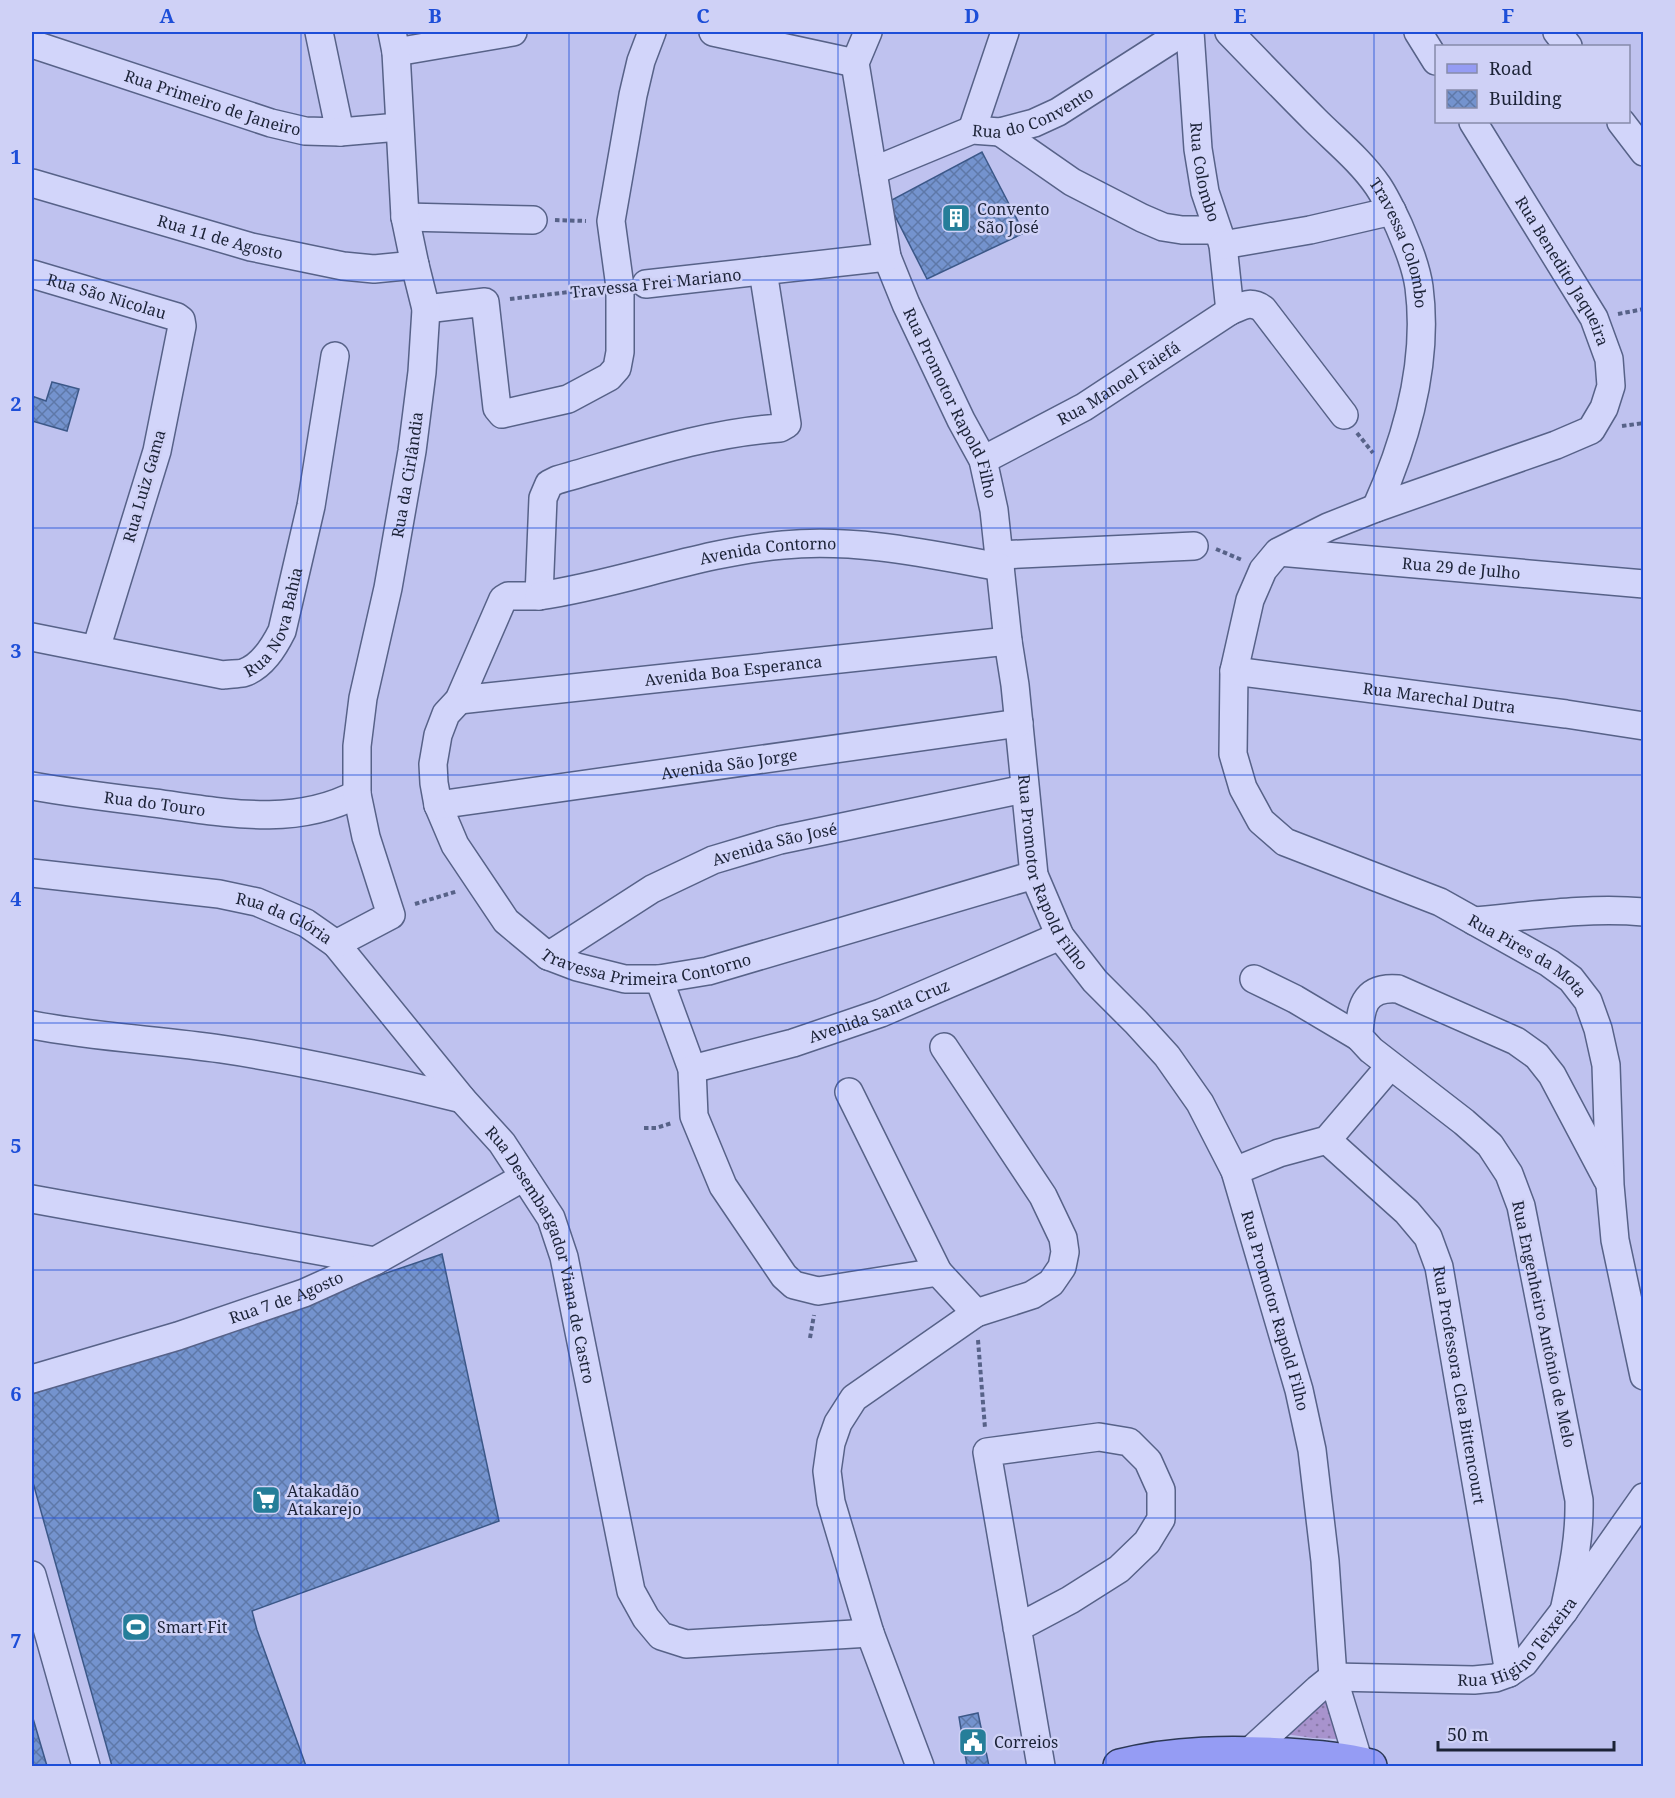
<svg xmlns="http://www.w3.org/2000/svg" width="1675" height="1798" font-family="'Noto Serif',serif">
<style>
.park{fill:url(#park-dots)}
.building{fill:url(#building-cross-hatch);stroke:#3c5888;stroke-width:1.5}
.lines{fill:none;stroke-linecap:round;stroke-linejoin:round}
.minor-casing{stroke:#576288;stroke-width:30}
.major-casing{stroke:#2c3855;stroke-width:36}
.path{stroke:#576288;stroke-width:4;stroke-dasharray:4.5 3;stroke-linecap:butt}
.minor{stroke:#d2d5fa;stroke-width:27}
.major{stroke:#959cf4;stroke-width:33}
.grid{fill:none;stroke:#1d4ed8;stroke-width:1.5;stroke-opacity:0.55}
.labels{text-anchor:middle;stroke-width:5;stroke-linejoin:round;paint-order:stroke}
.street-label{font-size:16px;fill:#1c2337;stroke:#cfd1f6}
.poi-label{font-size:16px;fill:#1c2337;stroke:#cfd1f6;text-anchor:start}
.neatline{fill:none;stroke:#1d4ed8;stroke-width:2}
.grid-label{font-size:20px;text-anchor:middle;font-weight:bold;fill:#1d4ed8}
</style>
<defs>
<pattern id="park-dots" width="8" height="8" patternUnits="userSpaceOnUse" patternTransform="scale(1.5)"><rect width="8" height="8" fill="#a893cd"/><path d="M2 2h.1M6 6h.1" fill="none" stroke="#8878a7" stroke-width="1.8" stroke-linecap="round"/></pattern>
<pattern id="building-cross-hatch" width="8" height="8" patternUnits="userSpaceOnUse" patternTransform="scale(1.5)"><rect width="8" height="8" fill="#7493ce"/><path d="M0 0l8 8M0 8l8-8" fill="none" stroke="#5e78a8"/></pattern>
</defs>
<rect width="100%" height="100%" fill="#bfc2ef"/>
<!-- park -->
<path class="park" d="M 1322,1700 L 1333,1703 L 1340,1731 L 1336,1739 L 1313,1738 L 1285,1734 Z"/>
<!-- building -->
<path class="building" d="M 982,152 L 1024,233 L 927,279 L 888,202 Z
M 52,382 L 79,389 L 67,431 L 32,421 L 32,396 L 46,401 Z
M 442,1254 L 499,1521 L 252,1611 L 257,1630 L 306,1766 L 112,1766 L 32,1479 L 32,1394 Z
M 978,1713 L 989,1766 L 967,1766 L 959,1717 Z
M 32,1715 L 47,1766 L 32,1766 Z"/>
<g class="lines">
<!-- minor casing -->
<g class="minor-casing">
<g id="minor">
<path d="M 319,32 L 340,132"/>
<path d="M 713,32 L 855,63"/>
<path id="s1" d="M 868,32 L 855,63 L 887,257 L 906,304 L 961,420 L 983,460 L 994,510 L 1008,641 L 1015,685 L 1034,875 L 1060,936 L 1095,981 L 1136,1022 L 1167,1056 L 1200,1103 L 1235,1171 L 1299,1390 L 1312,1450 L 1325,1561 L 1333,1677 L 1360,1766"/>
<path id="s2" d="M 1190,32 L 1198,149 L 1205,192 L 1223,245 L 1230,311"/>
<path id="s3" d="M 1229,32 C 1257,61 1286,91 1315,120 C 1336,141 1361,161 1378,186 C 1386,198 1393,213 1399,226 C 1407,245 1416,266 1419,287 C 1429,363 1407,439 1376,508"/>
<path d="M 1418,32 L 1436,61"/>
<path d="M 1557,32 L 1568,46"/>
<path id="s4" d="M 32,44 L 271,123 L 305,131 L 340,132 L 399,127"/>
<path d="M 396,52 L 513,32"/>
<path id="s5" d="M 1473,122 L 1594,318 L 1609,359 L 1611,386 L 1604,408 L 1591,430 L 1556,445 L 1376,508 L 1328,527 L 1278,552 L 1263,570 L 1250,600 L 1234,671 L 1233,754 L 1243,788 L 1261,821 L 1285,842 L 1440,902 L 1549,963 L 1571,979 L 1588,1001 L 1598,1029 L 1606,1065 L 1610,1185 L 1615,1240 L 1644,1376"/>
<path d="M 1621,122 L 1644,152"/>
<path d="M 972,130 L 1005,32"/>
<path d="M 1000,132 L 1072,182 L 1142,218 L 1163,227 L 1182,230 L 1217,230"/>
<path id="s6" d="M 873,171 L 972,130 L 1000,132 L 1034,123 L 1058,112 L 1183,32"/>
<path id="s7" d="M 32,183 L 251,247 L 343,266 L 374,269 L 415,265"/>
<path d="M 405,217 L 533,220"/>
<path d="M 1223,245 L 1310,230 L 1392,211"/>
<path id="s8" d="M 763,271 L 787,424 L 780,428 C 703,433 631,459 557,480 L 549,484 L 543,498 L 539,596 L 508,596 L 503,599 L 459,700 L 446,714 L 438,735 L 433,764 L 434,783 L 438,805 L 455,845 L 506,921 L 548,956 L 577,967 L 625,979 L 659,979 L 708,971 L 1034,875"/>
<path id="s9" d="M 32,274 L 177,317 L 181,320 L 182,326 L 157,451 L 96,649"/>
<path d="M 646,284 L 887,257"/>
<path d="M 426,309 L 485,302 L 497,408 L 502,414 L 568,399 L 609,377 L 617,368 L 620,352 L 620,287 L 611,221 L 633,95 L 641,61 L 652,32"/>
<path id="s10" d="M 983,460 L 1084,407 L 1230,311 C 1243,306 1250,300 1263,309 L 1344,415"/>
<path id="s11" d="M 1279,552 L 1644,584"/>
<path d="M 999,555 L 1194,546"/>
<path id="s12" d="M 539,596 C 621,584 700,552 783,545 C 857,538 928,554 1000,567"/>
<path id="s13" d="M 32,637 L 223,675 C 229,674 237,674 243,673 C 262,667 274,647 282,631 L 311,506 L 335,356"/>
<path id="s14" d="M 1234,671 L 1566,714 L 1644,726"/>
<path id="s15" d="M 459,700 L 1008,641"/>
<path id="s16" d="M 32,786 C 72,793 113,798 154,803 C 222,812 294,828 357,794"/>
<path id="s17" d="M 438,805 L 1019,723"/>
<path id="s18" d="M 32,873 L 219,894 L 257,902 L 306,923 L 336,944 L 462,1099 L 502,1143 L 551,1218 L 564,1257 L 631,1591 L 646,1618 L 661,1636 L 686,1644 L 870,1633"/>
<path d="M 1474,921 C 1530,916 1587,907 1644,912"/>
<path id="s19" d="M 336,944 L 391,915 L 366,837 L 357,794 L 357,746 L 363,698 L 388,588 L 412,451 L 422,372 L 426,309 L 415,265 L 405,217 L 396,52 L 392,32"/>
<path id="s20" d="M 548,956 L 652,889 L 713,860 L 780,840 L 1024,789"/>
<path d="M 659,979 L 692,1069 L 694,1116 L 723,1186 L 784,1276 L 794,1285 L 818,1291 L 938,1272"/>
<path d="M 1254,979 L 1295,999 L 1359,1037"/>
<path d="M 32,1025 C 94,1037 158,1040 221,1049 C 303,1061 383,1079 462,1099"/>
<path id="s21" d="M 692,1069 L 793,1043 L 881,1013 L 1060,936"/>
<path d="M 849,1092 L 938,1272 L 976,1313"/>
<path id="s22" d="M 1327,1140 L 1407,1212 L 1428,1237 L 1439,1267 L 1509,1673"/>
<path d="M 1235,1171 L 1279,1153 L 1327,1140 L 1390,1066"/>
<path d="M 32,1199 L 375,1261"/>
<path id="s23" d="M 32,1379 L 178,1336 L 304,1293 L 375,1261 L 524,1177"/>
<path d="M 32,1575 L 86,1766"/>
<path d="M 1564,1611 C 1572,1573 1580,1539 1579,1500 L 1521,1206 L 1509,1174 L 1490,1145 L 1464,1122 L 1371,1050 L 1359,1037 C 1360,1009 1363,986 1398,989 L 1516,1041 L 1537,1056 L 1552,1075 L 1607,1179"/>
<path d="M 1017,1628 L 1070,1600 L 1119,1569 L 1147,1542 L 1161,1519 L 1161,1490 L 1148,1461 L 1129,1442 L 1099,1437 L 987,1452 L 1041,1766"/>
<path id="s24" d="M 1333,1677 L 1474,1680 L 1495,1678 L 1509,1673 L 1524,1663 L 1564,1611 L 1644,1497"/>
<path d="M 1248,1753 L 1318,1689 L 1333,1677"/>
<path d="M 920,1766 L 870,1633 L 831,1502 L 827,1471 L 831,1443 L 838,1423 L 854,1398 L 976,1313 L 1032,1295 L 1051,1283 L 1062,1267 L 1065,1252 L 1063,1238 L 1043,1196 L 944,1047"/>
</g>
</g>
<!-- major casing -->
<g class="major-casing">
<path id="major" d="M 1120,1766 C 1174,1752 1231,1752 1287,1755 C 1315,1757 1343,1759 1370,1766"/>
</g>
<!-- path -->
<path class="path" d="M 555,220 L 586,221
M 510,299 L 595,289
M 1618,314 L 1644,309
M 1622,426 L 1644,423
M 1357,433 L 1373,453
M 1216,549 L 1242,560
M 415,904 L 458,891
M 644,1128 L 656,1128 L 672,1123
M 810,1338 L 814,1315
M 978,1340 L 985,1428"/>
<!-- minor -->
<use href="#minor" class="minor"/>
<!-- major -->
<use href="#major" class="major"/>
</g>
<!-- grid -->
<path class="grid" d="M 301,32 L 301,1766M 569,32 L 569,1766M 838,32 L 838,1766M 1106,32 L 1106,1766M 1374,32 L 1374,1766M 32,280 L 1644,280M 32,528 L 1644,528M 32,775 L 1644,775M 32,1023 L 1644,1023M 32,1270 L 1644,1270M 32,1518 L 1644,1518"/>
<!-- icons -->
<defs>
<g id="building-square" transform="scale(1.5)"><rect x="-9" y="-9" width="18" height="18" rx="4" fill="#257e99" stroke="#cfd1f6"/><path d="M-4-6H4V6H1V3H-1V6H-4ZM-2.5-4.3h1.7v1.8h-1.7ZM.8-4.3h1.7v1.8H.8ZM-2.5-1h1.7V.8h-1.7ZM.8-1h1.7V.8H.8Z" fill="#fff"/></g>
<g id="supermarket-square" transform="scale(1.5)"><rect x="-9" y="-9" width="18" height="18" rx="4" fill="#257e99" stroke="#cfd1f6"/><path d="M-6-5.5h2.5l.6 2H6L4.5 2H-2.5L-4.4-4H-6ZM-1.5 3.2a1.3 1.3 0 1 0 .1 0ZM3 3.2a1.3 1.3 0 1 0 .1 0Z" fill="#fff"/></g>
<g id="stadium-square" transform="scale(1.5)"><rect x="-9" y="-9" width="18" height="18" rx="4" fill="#257e99" stroke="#cfd1f6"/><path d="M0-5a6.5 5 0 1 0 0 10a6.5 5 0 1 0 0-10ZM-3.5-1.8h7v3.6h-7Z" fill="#fff"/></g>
<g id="civic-square" transform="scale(1.5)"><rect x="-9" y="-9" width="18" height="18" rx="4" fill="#257e99" stroke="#cfd1f6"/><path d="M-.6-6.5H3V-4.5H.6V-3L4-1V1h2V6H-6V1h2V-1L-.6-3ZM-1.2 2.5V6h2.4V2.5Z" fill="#fff"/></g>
</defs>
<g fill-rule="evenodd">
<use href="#building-square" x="956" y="218"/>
<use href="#supermarket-square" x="266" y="1500"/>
<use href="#stadium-square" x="136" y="1627"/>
<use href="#civic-square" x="973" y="1742"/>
</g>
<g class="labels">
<!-- street labels -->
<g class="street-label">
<text dy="6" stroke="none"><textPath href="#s4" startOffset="190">Rua Primeiro de Janeiro</textPath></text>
<text dy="6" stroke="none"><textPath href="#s6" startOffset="172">Rua do Convento</textPath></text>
<text dy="6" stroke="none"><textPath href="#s2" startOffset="141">Rua Colombo</textPath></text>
<text dy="6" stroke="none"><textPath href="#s7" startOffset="196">Rua 11 de Agosto</textPath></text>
<text dy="6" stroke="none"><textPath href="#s3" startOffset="276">Travessa Colombo</textPath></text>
<text dy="6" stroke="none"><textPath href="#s5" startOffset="174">Rua Benedito Jaqueira</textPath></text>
<text transform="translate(656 283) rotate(-6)" y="6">Travessa Frei Mariano</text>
<text dy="6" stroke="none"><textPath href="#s9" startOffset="78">Rua São Nicolau</textPath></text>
<text dy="6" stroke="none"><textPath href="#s10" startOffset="156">Rua Manoel Faiefá</textPath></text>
<text dy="6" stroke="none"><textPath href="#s1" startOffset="390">Rua Promotor Rapold Filho</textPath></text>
<text dy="6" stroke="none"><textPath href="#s19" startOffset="512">Rua da Cirlândia</textPath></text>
<text transform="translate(144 486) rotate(-74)" y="6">Rua Luiz Gama</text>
<text dy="6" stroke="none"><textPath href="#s12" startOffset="234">Avenida Contorno</textPath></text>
<text dy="6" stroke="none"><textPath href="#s11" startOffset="183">Rua 29 de Julho</textPath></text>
<text dy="6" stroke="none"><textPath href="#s13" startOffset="278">Rua Nova Bahia</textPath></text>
<text dy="6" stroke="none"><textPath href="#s15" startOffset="276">Avenida Boa Esperanca</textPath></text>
<text dy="6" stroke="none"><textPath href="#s14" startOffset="207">Rua Marechal Dutra</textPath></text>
<text dy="6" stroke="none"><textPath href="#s17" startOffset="294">Avenida São Jorge</textPath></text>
<text dy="6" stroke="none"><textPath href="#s16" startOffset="124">Rua do Touro</textPath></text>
<text dy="6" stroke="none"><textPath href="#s20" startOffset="255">Avenida São José</textPath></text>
<text dy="6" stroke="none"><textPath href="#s1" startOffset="876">Rua Promotor Rapold Filho</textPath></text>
<text dy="6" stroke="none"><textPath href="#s18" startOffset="258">Rua da Glória</textPath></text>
<text dy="6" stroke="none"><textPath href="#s8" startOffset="1065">Travessa Primeira Contorno</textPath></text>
<text dy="6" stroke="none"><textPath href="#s5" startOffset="1272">Rua Pires da Mota</textPath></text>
<text dy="6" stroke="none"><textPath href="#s21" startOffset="196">Avenida Santa Cruz</textPath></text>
<text dy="6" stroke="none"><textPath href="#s18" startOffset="696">Rua Desembargador Viana de Castro</textPath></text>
<text dy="6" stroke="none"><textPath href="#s23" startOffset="267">Rua 7 de Agosto</textPath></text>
<text dy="6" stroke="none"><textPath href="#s1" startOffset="1380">Rua Promotor Rapold Filho</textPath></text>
<text transform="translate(1544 1324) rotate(78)" y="6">Rua Engenheiro Antônio de Melo</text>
<text dy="6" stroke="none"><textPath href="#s22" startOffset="292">Rua Professora Clea Bittencourt</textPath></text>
<text dy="6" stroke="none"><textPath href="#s24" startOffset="200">Rua Higino Teixeira</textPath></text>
</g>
<!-- poi labels -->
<g class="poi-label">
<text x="977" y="215">Convento<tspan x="977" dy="18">São José</tspan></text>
<text x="287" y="1497">Atakadão<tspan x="287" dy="18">Atakarejo</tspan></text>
<text x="157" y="1633">Smart Fit</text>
<text x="994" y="1748">Correios</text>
</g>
</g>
<!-- border -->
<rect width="1675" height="1798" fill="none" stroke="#cfd1f6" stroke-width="66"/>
<!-- legend -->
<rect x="1435" y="45" width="195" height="78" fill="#cfd1f6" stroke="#878baa" stroke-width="1.5"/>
<rect x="1447" y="64" width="30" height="9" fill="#959cf4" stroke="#878baa" stroke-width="1.5"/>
<text x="1489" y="75" font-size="18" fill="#1c2337">Road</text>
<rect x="1447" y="90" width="30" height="18" fill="url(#building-cross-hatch)" stroke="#878baa" stroke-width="1.5"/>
<text x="1489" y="105" font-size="18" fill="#1c2337">Building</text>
<!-- scale -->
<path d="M1438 1741v9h176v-9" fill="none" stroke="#1c2337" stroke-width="3"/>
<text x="1447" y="1741" font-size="18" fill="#1c2337" stroke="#cfd1f6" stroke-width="4.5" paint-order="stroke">50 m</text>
<rect x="33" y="33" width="1609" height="1732" class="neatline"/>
<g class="grid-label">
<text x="167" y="23">A</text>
<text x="435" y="23">B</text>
<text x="703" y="23">C</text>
<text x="972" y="23">D</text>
<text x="1240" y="23">E</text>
<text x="1508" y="23">F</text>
<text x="16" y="164">1</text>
<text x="16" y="411">2</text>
<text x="16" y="658">3</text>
<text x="16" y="906">4</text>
<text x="16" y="1153">5</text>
<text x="16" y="1401">6</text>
<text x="16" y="1648">7</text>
</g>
</svg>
